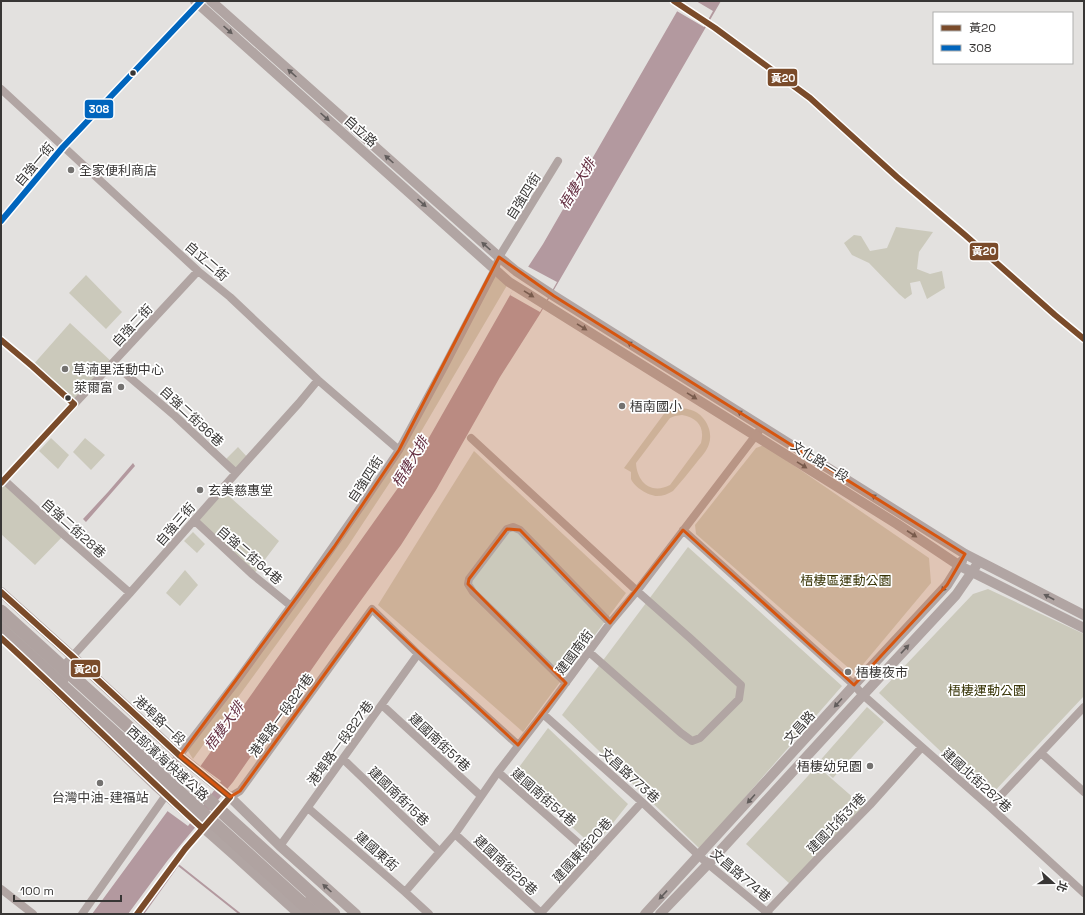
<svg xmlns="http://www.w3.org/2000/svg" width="1085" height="915" font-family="'Space Grotesk','Noto Sans TC',sans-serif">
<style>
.green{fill:#cbc9bb;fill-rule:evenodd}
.water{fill:#b3999f}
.pier{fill:#e3e1df}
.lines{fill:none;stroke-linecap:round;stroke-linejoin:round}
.stream{stroke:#b3999f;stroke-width:2}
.minor{stroke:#b1a5a3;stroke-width:8}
.tertiary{stroke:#b1a5a3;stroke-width:10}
.trunk-bridge{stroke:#b0a3a1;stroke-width:13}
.bus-1-casing{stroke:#fff;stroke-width:9}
.bus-2-casing{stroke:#fff;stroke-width:9}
.bus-1{stroke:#7a4b2a;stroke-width:6}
.bus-2{stroke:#0065bd;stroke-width:6}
.oneway{fill:#625d5c}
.marked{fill:#d65610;fill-opacity:0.2;stroke:#d65610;stroke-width:3;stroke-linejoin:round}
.bus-dot{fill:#383635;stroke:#fff;stroke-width:1.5}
.poi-dot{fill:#747270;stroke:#fff;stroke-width:1.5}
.labels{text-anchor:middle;stroke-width:3.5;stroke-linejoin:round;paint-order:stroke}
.street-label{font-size:13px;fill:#383635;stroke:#fff}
.poi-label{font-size:13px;fill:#383635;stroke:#fff;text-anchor:start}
.park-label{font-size:13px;fill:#383507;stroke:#fff}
.water-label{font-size:14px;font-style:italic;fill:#663143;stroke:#fff}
.line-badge{stroke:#fff;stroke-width:1.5}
.badge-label{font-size:11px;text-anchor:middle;font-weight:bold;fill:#fff}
</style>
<rect width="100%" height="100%" fill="#e3e1df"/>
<!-- green -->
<path class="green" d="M 896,227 L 933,232 L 919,252 L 917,269 L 930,274 L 942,271 L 945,288 L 927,299 L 920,281 L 910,283 L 912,294 L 905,299 L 899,294 L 869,263 L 852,255 L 844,243 L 854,235 L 861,236 L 870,251 L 887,248 Z
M 86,275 L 122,312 L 106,329 L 69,293 Z
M 494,276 L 509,282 L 402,464 L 348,546 L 193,759 L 186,748 L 392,459 Z
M 70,323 L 113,363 L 74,404 L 32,366 Z
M 672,403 L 676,406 L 675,408 C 686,408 696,409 703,418 C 709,425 712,435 709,444 C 707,451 701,457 697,462 C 689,472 681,482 673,491 C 668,494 663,496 657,496 C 649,496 634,487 631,479 C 631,477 631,474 631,472 L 624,468 ZM 682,415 C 698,418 705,427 701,443 L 670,485 C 651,495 637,482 636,463 L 670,418 L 675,416 Z
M 51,438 L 69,455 L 58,469 L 39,451 Z
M 85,438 L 105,455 L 91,470 L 73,452 Z
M 764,445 L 929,558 L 931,583 L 860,668 L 852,671 L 696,534 L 695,525 L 756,448 Z
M 238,447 L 249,459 L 236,473 L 223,462 Z
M 474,451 L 626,593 L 523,732 L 378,605 Z
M 4,480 L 64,535 L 35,565 L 1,534 L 1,483 Z
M 221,489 L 279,541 L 253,575 L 194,520 Z
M 193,532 L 205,544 L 197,553 L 184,541 Z
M 688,547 L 842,686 L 700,849 L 562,715 Z
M 185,570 L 198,585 L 180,606 L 166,593 Z
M 988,589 L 1084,634 L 1084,696 L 989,797 L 879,693 L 973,594 Z
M 867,707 L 884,722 L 833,778 L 817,764 Z
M 548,728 L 628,804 L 594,847 L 514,774 Z
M 817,766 L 864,807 L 790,884 L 746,844 Z"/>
<!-- water -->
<path class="water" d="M 683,1 L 721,1 L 540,314 L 500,377 L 436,490 L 401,545 L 330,643 L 233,782 L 168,860 L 128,914 L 92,914 L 197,771 L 410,471 L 513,290 L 543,244 Z
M 133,463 L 135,466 L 86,522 L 83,519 L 108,492 Z"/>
<!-- pier -->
<path class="pier" d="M 681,1 L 696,1 L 713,11 L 704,27 L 675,10 Z
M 527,266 L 557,282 L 540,312 L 510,295 L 519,278 Z
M 199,765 L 221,781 L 188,826 L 166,810 Z"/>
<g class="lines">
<!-- stream -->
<path class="stream" d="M 177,864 L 240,914
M 143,914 L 178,865"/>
<!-- minor -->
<path class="minor" d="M 1,89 L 198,271 L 230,297 L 318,380 L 399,450
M 1,221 L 63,147 L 201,1
M 1,340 L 32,366 L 74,404
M 113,363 L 175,416 L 236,473
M 471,438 L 637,591 L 690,638 L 741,685 L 739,699 L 700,738 L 692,741 L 681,733 L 589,652
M 4,480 L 64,535 L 130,593
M 1,483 L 198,271
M 194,520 L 253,575 L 291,606
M 683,530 L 854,685 L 863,695 L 990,807 L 1084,893
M 60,670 L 130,593 L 236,473 L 299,403 L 318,380
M 566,683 L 473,592 L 468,584 L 469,579 L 507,529 L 513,527 L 520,530 L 610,623
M 382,705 L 481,796
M 543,714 L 642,802 L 708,864 L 769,914
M 1041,753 L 1084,792
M 343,759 L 439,851
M 169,769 L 236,682 L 299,595 L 364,502 L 399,450 L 444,367 L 495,269 L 499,257 L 558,161
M 498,772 L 593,856
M 990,807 L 1084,707
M 308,808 L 405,892 L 429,914
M 217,812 L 230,797 L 240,791 L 372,609 L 418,654 L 518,745
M 455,834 L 541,913
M 280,846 L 418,654
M 1,889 L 33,914
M 405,892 L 455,834 L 498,772 L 543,714 L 610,623 L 637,591 L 759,431
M 82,914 L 166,795
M 137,914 L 185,849 L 206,824
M 540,914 L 642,802
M 765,914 L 821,855 L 870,805 L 922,747"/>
<!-- tertiary -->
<path class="tertiary" d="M 195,1 L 509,282 L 897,524 L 960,566 L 1084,628
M 211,1 L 499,257 L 516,271 L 554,296 L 965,554 L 1084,615
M 1,592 L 72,656 L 180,756 L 230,797 L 280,846 L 356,914
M 1,620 L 64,679
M 42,676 L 156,786 L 234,855 L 299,914
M 309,901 L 324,914
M 645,914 L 854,685 L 947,585 L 962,561
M 660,914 L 708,864 L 863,695 L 956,595 L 976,566"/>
<!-- trunk-bridge -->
<path class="trunk-bridge" d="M 1,611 L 334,914
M 1,630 L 314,914"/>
<!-- bus-1 casing -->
<g class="bus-1-casing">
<path id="bus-1" d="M 674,1 L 715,28 L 810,98 L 897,177 L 965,235 L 1055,315 L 1084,339
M 1,340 L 32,366 L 74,404
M 1,483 L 74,404
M 1,592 L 72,656 L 180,756 L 230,797 L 185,849 L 137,914
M 1,638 C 69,700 134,766 202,828"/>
</g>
<!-- bus-2 casing -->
<g class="bus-2-casing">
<path id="bus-2" d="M 1,221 L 63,147 L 201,1"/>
</g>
<!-- bus-1 -->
<use href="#bus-1" class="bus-1"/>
<!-- bus-2 -->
<use href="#bus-2" class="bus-2"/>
</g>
<!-- one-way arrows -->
<defs><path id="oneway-solid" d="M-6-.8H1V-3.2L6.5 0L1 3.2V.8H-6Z"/></defs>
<g class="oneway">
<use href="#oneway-solid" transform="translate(228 30) rotate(42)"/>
<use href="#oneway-solid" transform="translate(292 73) rotate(-138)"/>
<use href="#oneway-solid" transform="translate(325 117) rotate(42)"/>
<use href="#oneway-solid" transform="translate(389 159) rotate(-138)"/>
<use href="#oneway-solid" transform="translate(422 203) rotate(42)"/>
<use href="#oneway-solid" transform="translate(486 246) rotate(-138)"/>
<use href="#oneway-solid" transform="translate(529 294) rotate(32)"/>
<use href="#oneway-solid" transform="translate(582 327) rotate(32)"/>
<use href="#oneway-solid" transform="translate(632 345) rotate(-148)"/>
<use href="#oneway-solid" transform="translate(692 396) rotate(32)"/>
<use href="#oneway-solid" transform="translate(742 414) rotate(-147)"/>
<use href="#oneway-solid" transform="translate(802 465) rotate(32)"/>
<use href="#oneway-solid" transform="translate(876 498) rotate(-146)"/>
<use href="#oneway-solid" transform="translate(912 534) rotate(33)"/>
<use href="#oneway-solid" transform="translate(945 587) rotate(130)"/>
<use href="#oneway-solid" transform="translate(1049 597) rotate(-152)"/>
<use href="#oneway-solid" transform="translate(905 649) rotate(-47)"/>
<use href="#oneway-solid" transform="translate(838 703) rotate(132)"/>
<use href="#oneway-solid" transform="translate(751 799) rotate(132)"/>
<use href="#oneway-solid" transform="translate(327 888) rotate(-138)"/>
<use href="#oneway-solid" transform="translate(663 895) rotate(133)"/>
</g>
<!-- marked area -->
<path class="marked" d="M 499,257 L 554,296 L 965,554 L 947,585 L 854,685 L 683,530 L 610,623 L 520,530 L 507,529 L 469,579 L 468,584 L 566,683 L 518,745 L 372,609 L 240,791 L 230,797 L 180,756 L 334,547 L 399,450 Z"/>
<!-- markers -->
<g class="bus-dot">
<circle cx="133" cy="73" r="3.5"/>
<circle cx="68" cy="398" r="3.5"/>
</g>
<g class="poi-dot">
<circle cx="71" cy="170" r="4"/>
<circle cx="65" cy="369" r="4"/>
<circle cx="121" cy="387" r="4"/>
<circle cx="622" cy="406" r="4"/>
<circle cx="200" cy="490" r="4"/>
<circle cx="848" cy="672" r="4"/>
<circle cx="870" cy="766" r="4"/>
<circle cx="100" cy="783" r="4"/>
</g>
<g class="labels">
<!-- street labels -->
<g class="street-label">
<text transform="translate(361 131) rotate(42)" y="5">自立路</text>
<text transform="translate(34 164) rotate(-50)" y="5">自強一街</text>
<text transform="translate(523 196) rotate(-58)" y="5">自強四街</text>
<text transform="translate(207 261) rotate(41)" y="5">自立二街</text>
<text transform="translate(132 325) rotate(-47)" y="5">自強二街</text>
<text transform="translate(192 416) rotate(43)" y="5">自強二街86巷</text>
<text transform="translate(820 461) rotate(32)" y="5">文化路一段</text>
<text transform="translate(365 479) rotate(-57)" y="5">自強四街</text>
<text transform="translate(175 524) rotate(-49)" y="5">自強三街</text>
<text transform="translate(74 528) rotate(42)" y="5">自強二街28巷</text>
<text transform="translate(250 555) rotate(41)" y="5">自強二街64巷</text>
<text transform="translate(574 652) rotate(-53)" y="5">建國南街</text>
<text transform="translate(281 715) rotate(-54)" y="5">港埠路一段821巷</text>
<text transform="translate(160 720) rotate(43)" y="5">港埠路一段</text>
<text transform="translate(799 727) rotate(-48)" y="5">文昌路</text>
<text transform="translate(440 742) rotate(43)" y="5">建國南街51巷</text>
<text transform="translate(340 743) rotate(-54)" y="5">港埠路一段827巷</text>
<text transform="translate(168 763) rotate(42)" y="5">西部濱海快速公路</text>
<text transform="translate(630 775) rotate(42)" y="5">文昌路773巷</text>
<text transform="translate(977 780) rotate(42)" y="5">建國北街287巷</text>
<text transform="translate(399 796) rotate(44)" y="5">建國南街15巷</text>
<text transform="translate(544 797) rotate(41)" y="5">建國南街54巷</text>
<text transform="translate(836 823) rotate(-46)" y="5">建國北街31巷</text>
<text transform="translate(582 850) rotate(-48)" y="5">建國東街20巷</text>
<text transform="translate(377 851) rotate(41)" y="5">建國東街</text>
<text transform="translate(506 865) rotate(43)" y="5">建國南街26巷</text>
<text transform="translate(741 875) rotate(40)" y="5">文昌路774巷</text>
</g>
<!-- poi labels -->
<g class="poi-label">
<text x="79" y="175">全家便利商店</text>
<text x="73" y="374">草湳里活動中心</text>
<text x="113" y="392" text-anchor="end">萊爾富</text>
<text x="630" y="411">梧南國小</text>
<text x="208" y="495">玄美慈惠堂</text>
<text x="856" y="677">梧棲夜市</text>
<text x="862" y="771" text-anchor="end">梧棲幼兒園</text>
<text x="100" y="802" text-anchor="middle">台灣中油-建福站</text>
</g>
<!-- park labels -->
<g class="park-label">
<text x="846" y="585">梧棲區運動公園</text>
<text x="987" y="695">梧棲運動公園</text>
</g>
<!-- water labels -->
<g class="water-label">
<text transform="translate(577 184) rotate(-59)" y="5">梧棲大排</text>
<text transform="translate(410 462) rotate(-59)" y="5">梧棲大排</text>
<text transform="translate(224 726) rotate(-54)" y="5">梧棲大排</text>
</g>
</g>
<g class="line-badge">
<rect x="767" y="68" width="31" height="19" rx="4" fill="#7a4b2a"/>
<rect x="84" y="99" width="30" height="20" rx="4" fill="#0065bd"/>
<rect x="969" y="242" width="30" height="19" rx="4" fill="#7a4b2a"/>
<rect x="70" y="659" width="31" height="19" rx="4" fill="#7a4b2a"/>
</g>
<g class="badge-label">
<text x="783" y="82">黃20</text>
<text x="99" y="113">308</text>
<text x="984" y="255">黃20</text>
<text x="86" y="673">黃20</text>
</g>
<!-- border -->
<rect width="1085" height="915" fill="none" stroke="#383635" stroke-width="4"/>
<!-- legend -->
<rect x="933" y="12" width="140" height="52" fill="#ffffff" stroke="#afafae"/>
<rect x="941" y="25" width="20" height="6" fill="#7a4b2a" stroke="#afafae"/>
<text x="969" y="32" font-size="12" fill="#383635">黃20</text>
<rect x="941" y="45" width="20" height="6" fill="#0065bd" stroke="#afafae"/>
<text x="969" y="52" font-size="12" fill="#383635">308</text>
<!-- north arrow -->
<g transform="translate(1053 883) rotate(111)" stroke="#ffffff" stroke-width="3" paint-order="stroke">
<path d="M0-3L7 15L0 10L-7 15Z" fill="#383635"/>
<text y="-6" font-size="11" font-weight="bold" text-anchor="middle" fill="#383635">北</text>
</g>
<!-- scale -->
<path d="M14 895v6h107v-6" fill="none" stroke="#383635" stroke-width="2"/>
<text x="20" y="895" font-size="12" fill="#383635" stroke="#ffffff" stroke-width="3" paint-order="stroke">100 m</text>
</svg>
